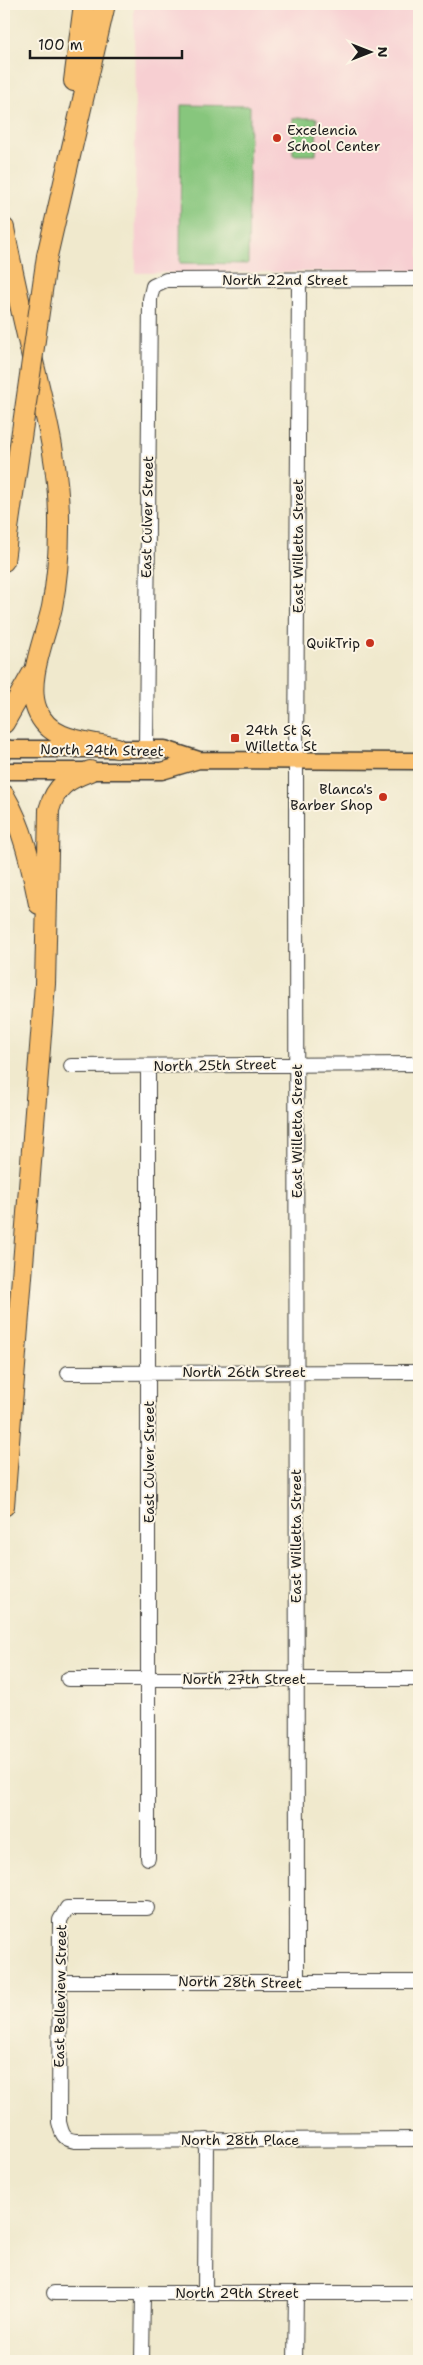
<svg xmlns="http://www.w3.org/2000/svg" width="423" height="2365" font-family="'Shantell Sans',sans-serif">
<style>
.built{fill:#f7cfd2}
.green{fill:#87c67d;stroke:#52714c}
.lines{fill:none;stroke-linecap:round;stroke-linejoin:round}
.minor-casing{stroke:#3c3b37;stroke-width:16}
.major-casing{stroke:#3c3b37;stroke-width:19}
.highway-casing{stroke:#3c3b37;stroke-width:22}
.minor{stroke:#fff;stroke-width:14}
.major{stroke:#f9bf6d;stroke-width:16}
.highway{stroke:#f9bf6d;stroke-width:20}
.highway-bridge-casing{stroke:#3c3b37;stroke-width:22;stroke-linecap:butt}
.highway-bridge{stroke:#f9bf6d;stroke-width:20}
.poi-dot{fill:#c8321e;stroke:#fcf5e5;stroke-width:2}
.labels{text-anchor:middle;stroke-width:4;stroke-linejoin:round;paint-order:stroke}
.poi-label{font-size:14px;fill:#1c1c1c;stroke:#fcf5e5;text-anchor:start}
.street-label{font-size:14px;fill:#1c1c1c;stroke:#fcf5e5}
</style>
<rect width="100%" height="100%" fill="#fcf5e5"/>
<filter id="ink" filterUnits="userSpaceOnUse"><feTurbulence type="fractalNoise" baseFrequency=".02" numOctaves="2"/><feDisplacementMap in="SourceGraphic" scale="10" xChannelSelector="R" yChannelSelector="G"/><feConvolveMatrix kernelMatrix="1 2 1 2 8 2 1 2 1" color-interpolation-filters="sRGB"/></filter>
<filter id="wash" filterUnits="userSpaceOnUse"><feTurbulence type="fractalNoise" baseFrequency=".0096" numOctaves="4" result="noise"/><feDisplacementMap in="SourceGraphic" scale="20" xChannelSelector="R" yChannelSelector="G"/><feGaussianBlur stdDeviation="1.12" result="paint"/><feColorMatrix in="noise" values="0 0 0 0 0 0 0 0 0 0 0 0 0 0 0 0 0 1.4 0 .05"/><feComposite in="paint" operator="in"/></filter>
<g filter="url(#wash)">
<rect width="100%" height="100%" fill="#f0e9cd"/>
<!-- built -->
<path class="built" d="M 134,4 L 419,4 L 419,271 L 136,273 Z"/>
<!-- green -->
<path class="green" d="M 181,105 L 250,106 L 248,264 L 180,263 Z
M 293,118 L 317,118 L 316,155 L 293,155 Z"/>
</g>
<g filter="url(#ink)">
<g class="lines">
<!-- minor casing -->
<g class="minor-casing">
<path id="minor" d="M 146,749 L 150,299 L 153,286 L 166,280 L 419,279
M 71,1066 L 419,1064
M 148,1066 L 148,1858
M 68,1373 L 419,1372
M 68,1679 L 419,1679
M 147,1908 L 67,1908 L 60,1920 L 59,2122 C 62,2134 63,2139 75,2141 L 419,2139
M 60,1982 L 419,1982
M 297,1982 L 296,761 L 299,280
M 54,2293 L 419,2293
M 205,2293 L 206,2140
M 142,2361 L 143,2293
M 295,2361 L 296,2293"/>
</g>
<!-- major casing -->
<g class="major-casing">
<path id="major" d="M 4,749 L 165,749 L 199,760
M 4,771 L 162,771 L 199,760 L 419,761"/>
</g>
<!-- highway casing -->
<g class="highway-casing">
<path id="highway" d="M 74,81 L 84,4
M 4,228 C 12,271 22,314 32,357 C 46,416 60,467 59,528 C 59,554 57,581 52,607 C 46,636 25,681 37,710 C 50,743 88,741 117,748
M 47,256 L 105,4
M 4,561 L 8,529
M 4,723 L 32,674
M 4,750 L 5,749
M 4,795 C 24,829 31,865 39,904
M 4,1506 L 45,984 L 49,810 C 56,785 67,780 90,771"/>
</g>
<!-- minor -->
<use href="#minor" class="minor"/>
<!-- major -->
<use href="#major" class="major"/>
<!-- highway -->
<use href="#highway" class="highway"/>
<!-- highway-bridge casing -->
<g class="highway-bridge-casing">
<path id="highway-bridge" d="M 8,529 L 47,256"/>
</g>
<!-- highway-bridge -->
<use href="#highway-bridge" class="highway-bridge"/>
</g>
</g>
<!-- markers -->
<g class="poi-dot">
<circle cx="277" cy="138" r="5"/>
<circle cx="370" cy="643" r="5"/>
<rect x="230" y="733" width="10" height="10" rx="2.5"/>
<circle cx="383" cy="797" r="5"/>
</g>
<g class="labels">
<!-- poi labels -->
<g class="poi-label">
<text x="287" y="135">Excelencia<tspan x="287" dy="16">School Center</tspan></text>
<text x="360" y="648" text-anchor="end">QuikTrip</text>
<text x="245" y="735">24th St &amp;<tspan x="245" dy="16">Willetta St</tspan></text>
<text x="373" y="794" text-anchor="end">Blanca's<tspan x="373" dy="16">Barber Shop</tspan></text>
</g>
<!-- street labels -->
<g class="street-label">
<text x="285" y="285">North 22nd Street</text>
<text transform="translate(147 517) rotate(-89)" y="5">East Culver Street</text>
<text transform="translate(298 546) rotate(-90)" y="5">East Willetta Street</text>
<text transform="translate(102 750) rotate(1)" y="5">North 24th Street</text>
<text transform="translate(215 1065) rotate(-1)" y="5">North 25th Street</text>
<text transform="translate(297 1131) rotate(-90)" y="5">East Willetta Street</text>
<text x="244" y="1377">North 26th Street</text>
<text transform="translate(149 1462) rotate(-90)" y="5">East Culver Street</text>
<text transform="translate(296 1536) rotate(-90)" y="5">East Willetta Street</text>
<text x="244" y="1684">North 27th Street</text>
<text transform="translate(240 1982) rotate(1)" y="5">North 28th Street</text>
<text transform="translate(60 1996) rotate(-89)" y="5">East Belleview Street</text>
<text x="240" y="2145">North 28th Place</text>
<text x="237" y="2298">North 29th Street</text>
</g>
</g>
<!-- margin -->
<rect width="423" height="2365" fill="none" stroke="#fcf5e5" stroke-width="20"/>
<!-- north arrow -->
<g transform="translate(370 52) rotate(90)" stroke="#fcf5e5" stroke-width="4" paint-order="stroke">
<path d="M0-4L9 19L0 12L-9 19Z" fill="#1c1c1c"/>
<text y="-8" font-size="14" font-weight="bold" text-anchor="middle" fill="#1c1c1c">N</text>
</g>
<!-- scale -->
<path d="M30 50v8h152v-8" fill="none" stroke="#1c1c1c" stroke-width="2.5"/>
<text x="38" y="50" font-size="15" fill="#1c1c1c" stroke="#fcf5e5" stroke-width="4" paint-order="stroke">100 m</text>
</svg>
